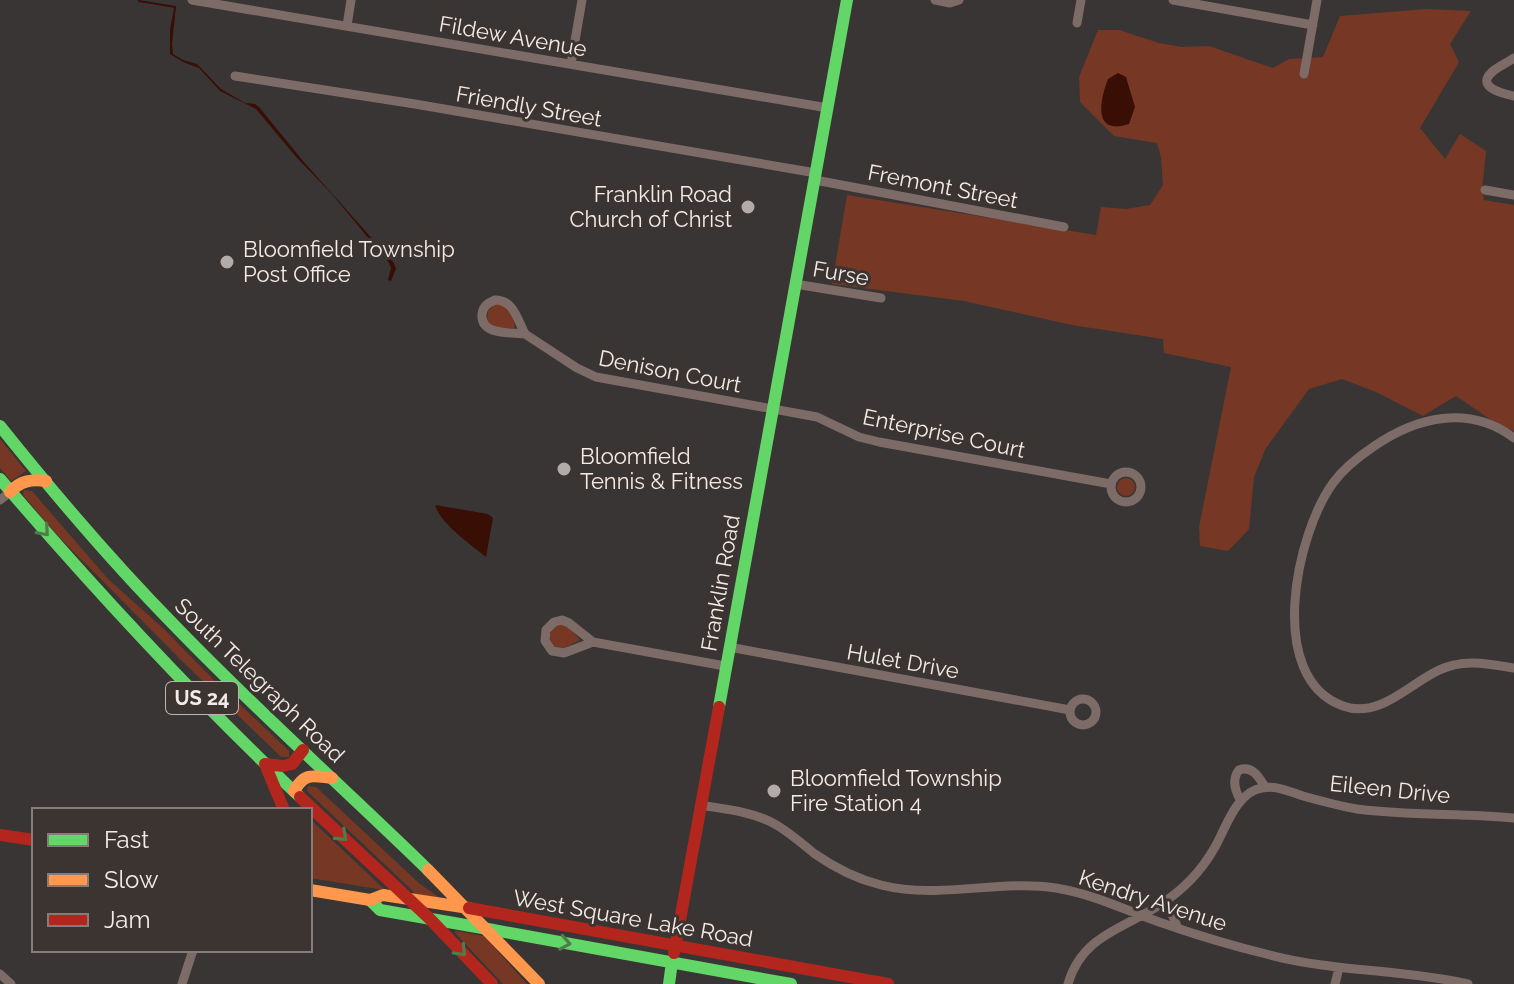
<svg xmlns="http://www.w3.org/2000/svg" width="1514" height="984" font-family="Raleway,sans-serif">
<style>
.green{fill:#763824}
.water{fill:#390f05}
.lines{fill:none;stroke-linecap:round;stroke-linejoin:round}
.stream{stroke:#390f05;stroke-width:2}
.street{stroke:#7c6b66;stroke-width:9}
.fast{stroke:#63d668;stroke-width:12}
.slow{stroke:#ff974d;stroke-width:12}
.jam{stroke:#b3261e;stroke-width:12}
.oneway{stroke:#4e7d4a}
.poi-dot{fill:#b1abaa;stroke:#3c3431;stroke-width:3}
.labels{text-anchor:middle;stroke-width:6;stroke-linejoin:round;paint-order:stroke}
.shield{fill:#3c3431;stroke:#bbb4b2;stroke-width:2}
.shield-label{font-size:20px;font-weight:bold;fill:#f1ebea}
.street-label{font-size:22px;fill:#f1ebea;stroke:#3c3431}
.poi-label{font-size:22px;fill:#f1ebea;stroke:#3c3431;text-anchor:start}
</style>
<rect width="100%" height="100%" fill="#393534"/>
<!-- green -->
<path class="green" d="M 1427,9 L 1471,11 L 1450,44 L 1459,62 L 1420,128 L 1445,159 L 1460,134 L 1486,151 L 1482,190 L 1484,200 L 1514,205 L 1514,431 L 1497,424 L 1456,396 L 1423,416 L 1376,392 L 1342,379 L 1309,389 L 1266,448 L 1254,477 L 1249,529 L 1228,551 L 1200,546 L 1199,527 L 1231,367 L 1164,353 L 1163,339 L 1072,325 L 964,301 L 832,284 L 847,195 L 1096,235 L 1101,207 L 1126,209 L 1150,205 L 1163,185 L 1161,157 L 1157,143 L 1114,136 L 1080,102 L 1079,77 L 1098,30 L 1119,30 L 1159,43 L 1182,47 L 1209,46 L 1273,68 L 1289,59 L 1323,57 L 1340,16 Z
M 495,304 L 502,304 C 509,310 517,320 514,328 L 495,328 L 487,321 L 488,311 Z
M 0,439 L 26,471 L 11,481 L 0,468 Z
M1117 487a9 9 0 1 1 18 0a9 9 0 1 1-18 0Z
M 24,490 L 32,491 L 108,579 L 164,629 L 212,678 L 289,751 L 289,757 L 281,757 L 277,753 L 180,659 L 55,533 L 23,495 Z
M 563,624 L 569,627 L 580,640 L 562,649 C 547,646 546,638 554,626 Z
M 308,786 L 316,787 L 420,884 L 440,898 L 417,895 L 307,791 Z
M 310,819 L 384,889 L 384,890 L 310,878 Z
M 457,931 L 484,936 L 527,984 L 503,984 L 455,933 L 455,932 Z"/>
<!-- water -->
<path class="water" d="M 173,14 L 175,16 L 172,44 L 173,54 L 183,60 L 197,64 L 221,89 L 245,103 L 255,104 L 259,107 L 303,161 L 394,263 L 396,269 L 391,281 L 388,280 L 391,268 L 389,263 L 331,193 L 297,158 L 256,109 L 220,91 L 199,68 L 183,62 L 170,54 L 170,29 Z
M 1118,73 L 1126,77 L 1135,107 L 1129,124 C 1092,136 1100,100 1108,79 Z
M 435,505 L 488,514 L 493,518 L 486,557 C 471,545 440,523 435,505 Z"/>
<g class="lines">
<!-- stream -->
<path class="stream" d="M 139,1 L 175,7 L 174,15"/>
<!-- street -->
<path class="street" d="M 192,0 L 828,108
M 935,0 L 950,3 L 959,0
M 1173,0 L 1313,25
M 1077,23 L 1081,0
M 347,26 L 351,0
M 1514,58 C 1507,63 1497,67 1491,73 C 1476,88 1505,94 1514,96
M 571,64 L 582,0
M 1304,74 L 1317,0
M 235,76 L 415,104 L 816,173
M 815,180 L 1064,227
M 1485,190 L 1514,195
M 795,284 L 881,298
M 495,300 C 514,300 517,319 525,334 C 511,332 480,336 482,314 C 483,306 488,303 495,300 Z
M 525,334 L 577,368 L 596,377 L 817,417 L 859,437 L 879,442 L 1111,484
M 1514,438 C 1469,404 1416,417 1373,447 C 1358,457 1344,468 1333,483 C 1296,534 1265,678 1343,706 C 1385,721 1416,673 1454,665 C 1473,660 1495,665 1514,668
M1111 487a15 15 0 1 1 30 0a15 15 0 1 1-30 0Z
M 0,500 L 10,492
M 562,620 L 569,623 L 593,642 L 564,653 L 552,651 L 545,641 L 546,630 L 554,622 Z
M 593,642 L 725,666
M 729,647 L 1070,710
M1070 712a13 13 0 1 1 26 0a13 13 0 1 1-26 0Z
M 1241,801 C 1235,791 1231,780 1239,770 C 1252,765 1259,777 1265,787
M 700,805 C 724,809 749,811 771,822 C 787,830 801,843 815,854 C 835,868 857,879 881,885 C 939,900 997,879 1056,888 C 1093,894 1125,910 1159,922 C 1196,935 1233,946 1270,955 C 1335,972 1403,969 1468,984
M 1166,901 L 1178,928
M 0,974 L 11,984
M 182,984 L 193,950
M 1068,984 C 1082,935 1124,929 1161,904 C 1183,890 1202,870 1215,847 C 1226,828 1236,792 1262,788 C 1277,785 1290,792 1303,796 C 1321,801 1339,806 1357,809 C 1409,816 1462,813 1514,818
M 1335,984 L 1339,968"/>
<!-- fast -->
<path class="fast" d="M 0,426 C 56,496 114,564 177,628 C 258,712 345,789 428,870
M 0,479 C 95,590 194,697 300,797
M 719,707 L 847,0
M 370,900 L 380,910 L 488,929
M 488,929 L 791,984
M 669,984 L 672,962"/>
<!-- slow -->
<path class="slow" d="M 10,492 C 20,481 31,479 46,481
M 294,791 C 305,772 312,776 332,778
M 428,870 L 539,984
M 310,890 L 370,900 L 383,895 L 469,908"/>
<!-- jam -->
<path class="jam" d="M 265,764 L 283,766 L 292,764 L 303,750
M 267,769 L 284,810
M 300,797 L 430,919 L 492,984
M 0,835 L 34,840
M 469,908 L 888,984
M 674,953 L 719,707"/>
</g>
<!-- one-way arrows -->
<defs><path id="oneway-chevron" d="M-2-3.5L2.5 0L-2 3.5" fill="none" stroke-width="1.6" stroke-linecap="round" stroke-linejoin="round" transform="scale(2)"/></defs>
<g class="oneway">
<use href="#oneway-chevron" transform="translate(44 531) rotate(49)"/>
<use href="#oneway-chevron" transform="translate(342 836) rotate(43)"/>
<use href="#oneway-chevron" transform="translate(565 943) rotate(10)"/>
<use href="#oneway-chevron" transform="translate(461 951) rotate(46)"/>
</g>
<!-- markers -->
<g class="poi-dot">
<circle cx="748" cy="207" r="8"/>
<circle cx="227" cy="262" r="8"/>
<circle cx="564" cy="469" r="8"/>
<circle cx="774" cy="791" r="8"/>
</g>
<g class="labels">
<!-- shield labels -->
<rect class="shield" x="166" y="682" width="72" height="32" rx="6"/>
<g class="shield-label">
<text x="202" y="705">US 24</text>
</g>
<!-- street labels -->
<g class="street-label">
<text transform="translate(513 36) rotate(10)" y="8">Fildew Avenue</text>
<text transform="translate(529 106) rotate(10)" y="8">Friendly Street</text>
<text transform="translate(943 186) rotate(11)" y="8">Fremont Street</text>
<text transform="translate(841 273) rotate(10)" y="8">Furse</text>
<text transform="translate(670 371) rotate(11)" y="8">Denison Court</text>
<text transform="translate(944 433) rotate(12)" y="8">Enterprise Court</text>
<text transform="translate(720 583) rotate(-80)" y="8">Franklin Road</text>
<text transform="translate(903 661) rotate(10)" y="8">Hulet Drive</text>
<text transform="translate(260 680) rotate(44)" y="8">South Telegraph Road</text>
<text transform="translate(1390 789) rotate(6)" y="8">Eileen Drive</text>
<text transform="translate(1153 900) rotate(18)" y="8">Kendry Avenue</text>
<text transform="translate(633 918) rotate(10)" y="8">West Square Lake Road</text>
</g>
<!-- poi labels -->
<g class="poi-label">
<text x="732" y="202" text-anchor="end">Franklin Road<tspan x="732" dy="25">Church of Christ</tspan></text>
<text x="243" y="257">Bloomfield Township<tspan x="243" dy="25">Post Office</tspan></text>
<text x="580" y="464">Bloomfield<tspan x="580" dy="25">Tennis &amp; Fitness</tspan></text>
<text x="790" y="786">Bloomfield Township<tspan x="790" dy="25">Fire Station 4</tspan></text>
</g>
</g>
<!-- legend -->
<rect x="32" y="808" width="280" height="144" fill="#3c3431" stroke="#847d7b" stroke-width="2"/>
<rect x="48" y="834" width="40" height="12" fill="#63d668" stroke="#847d7b" stroke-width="2"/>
<text x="104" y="848" font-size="24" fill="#f1ebea">Fast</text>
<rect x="48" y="874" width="40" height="12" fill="#ff974d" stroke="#847d7b" stroke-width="2"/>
<text x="104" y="888" font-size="24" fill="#f1ebea">Slow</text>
<rect x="48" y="914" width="40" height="12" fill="#b3261e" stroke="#847d7b" stroke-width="2"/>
<text x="104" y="928" font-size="24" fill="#f1ebea">Jam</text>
</svg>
